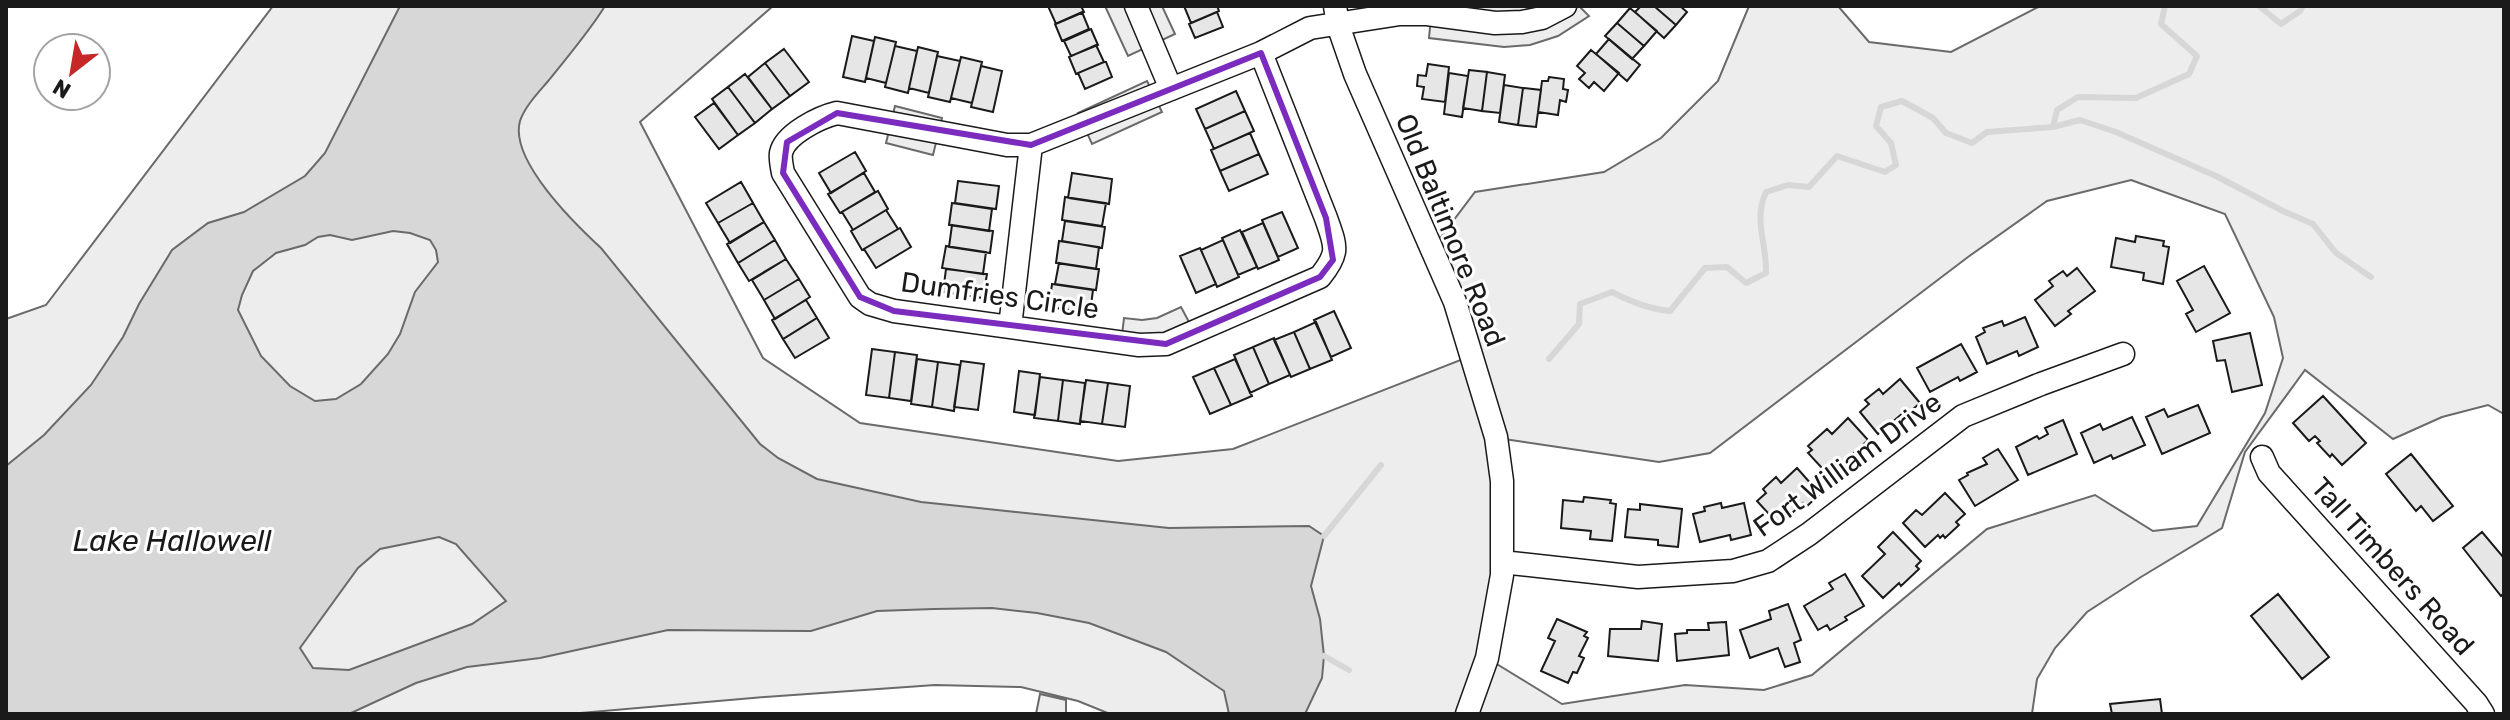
<svg xmlns="http://www.w3.org/2000/svg" width="2510" height="720" font-family="Rubik,sans-serif">
<style>
.built{fill:#ededed;stroke:#6a6a6a;stroke-width:2;fill-rule:evenodd}
.water{fill:#d7d7d7;stroke:#6a6a6a;stroke-width:2;fill-rule:evenodd}
.lines{fill:none;stroke-linecap:round;stroke-linejoin:round}
.stream{stroke:#d7d7d7;stroke-width:6}
.building{fill:#e6e6e6;stroke:#1a1a1a;stroke-width:2}
.minor-casing{stroke:#1a1a1a;stroke-width:25}
.minor{stroke:#fff;stroke-width:22}
.marked{fill:none;stroke:#7b2cbf;stroke-width:6;stroke-linejoin:round}
.labels{text-anchor:middle;stroke-width:6;stroke-linejoin:round;paint-order:stroke}
.street-label{font-size:28px;fill:#1a1a1a;stroke:#fff}
.water-label{font-size:30px;font-style:italic;fill:#1a1a1a;stroke:#fff}
</style>
<rect width="100%" height="100%" fill="#fff"/>
<!-- built -->
<path class="built" d="M 273,6 L 773,6 L 640,122 L 763,358 L 860,423 L 1118,461 L 1233,449 L 1471,356 L 1432,249 L 1475,192 L 1604,172 L 1661,138 L 1718,81 L 1749,6 L 1838,6 L 1869,42 L 1951,52 L 2040,6 L 2504,6 L 2504,414 L 2488,405 L 2442,417 L 2393,439 L 2305,370 L 2245,452 L 2222,528 L 2141,577 L 2087,612 L 2055,648 L 2037,679 L 2032,714 L 1110,714 L 1078,701 L 1021,687 L 935,685 L 765,697 L 569,714 L 6,714 L 6,319 L 46,305 ZM 2131,180 L 2225,214 L 2274,317 L 2283,358 L 2265,413 L 2197,526 L 2153,531 L 2095,495 L 1987,529 L 1812,675 L 1764,690 L 1685,685 L 1562,704 L 1487,658 L 1502,481 L 1497,438 L 1659,462 L 1710,453 L 1968,257 L 2047,201 Z
M 1105,6 L 1162,6 L 1175,34 L 1128,56 Z
M 1432,6 L 1579,6 L 1589,16 L 1558,36 L 1530,45 L 1504,47 L 1429,38 Z
M 1147,81 L 1162,112 L 1092,144 L 1078,113 Z
M 895,106 L 942,118 L 933,155 L 886,143 Z
M 1181,307 L 1197,337 L 1120,352 L 1124,318 L 1142,320 L 1157,318 Z
M 1040,694 L 1066,700 L 1066,714 L 1036,714 Z"/>
<!-- water -->
<path class="water" d="M 400,6 L 605,6 C 589,32 568,56 549,80 C 539,92 525,106 520,121 C 509,160 575,224 601,248 L 760,444 L 778,458 L 817,479 L 921,502 L 1169,528 L 1309,526 L 1324,536 L 1311,586 L 1320,619 L 1324,656 L 1322,678 L 1305,714 L 1229,714 L 1224,691 L 1166,652 L 1089,623 L 1037,613 L 992,608 L 934,609 L 877,611 L 811,631 L 668,630 L 540,658 L 467,667 L 416,683 L 349,714 L 6,714 L 6,466 L 44,435 L 91,385 L 123,337 L 139,304 L 172,250 L 208,223 L 244,212 L 305,176 L 325,153 ZM 393,231 L 410,233 L 430,240 L 436,250 L 438,262 L 415,292 L 400,334 L 388,354 L 361,384 L 336,399 L 315,401 L 290,386 L 261,356 L 238,310 L 242,295 L 253,271 L 276,253 L 305,245 L 318,237 L 330,235 L 352,240 ZM 439,537 L 456,544 L 506,601 L 472,624 L 349,670 L 313,668 L 300,648 L 358,568 L 380,549 Z"/>
<g class="lines">
<!-- stream -->
<path class="stream" d="M 2259,6 L 2281,24 L 2300,11 L 2303,6
M 2053,127 L 2080,120 L 2116,132 L 2216,176 L 2283,211 L 2313,224 L 2336,253 L 2371,277
M 1549,359 L 1579,324 L 1580,304 L 1612,292 C 1631,302 1649,309 1670,311 L 1705,268 L 1727,267 L 1746,283 L 1766,273 C 1767,242 1753,221 1766,192 L 1788,185 L 1809,187 L 1837,156 L 1885,172 L 1896,165 L 1891,143 L 1876,126 L 1881,107 L 1902,101 L 1933,118 L 1946,133 L 1972,143 L 1987,132 L 2053,127 L 2057,110 L 2078,97 L 2136,98 L 2189,74 L 2197,56 L 2161,24 L 2165,6
M 1324,536 L 1381,465
M 1324,656 L 1349,670"/>
</g>
<!-- building -->
<path class="building" d="M 1048,6 L 1081,6 L 1084,12 L 1056,24 Z
M 1184,6 L 1217,6 L 1219,11 L 1191,23 Z
M 1641,6 L 1654,6 L 1676,25 L 1664,38 L 1635,12 Z
M 1654,6 L 1680,6 L 1687,12 L 1676,25 Z
M 1630,8 L 1657,31 L 1644,46 L 1617,23 Z
M 1082,12 L 1089,29 L 1062,41 L 1055,24 Z
M 1217,12 L 1223,27 L 1195,38 L 1189,24 Z
M 1617,23 L 1644,46 L 1632,59 L 1605,36 Z
M 1091,29 L 1098,45 L 1071,56 L 1064,41 Z
M 852,36 L 874,41 L 865,82 L 843,77 Z
M 875,37 L 896,42 L 886,83 L 866,78 Z
M 1609,39 L 1640,65 L 1627,81 L 1596,54 Z
M 1096,45 L 1104,62 L 1076,74 L 1069,57 Z
M 895,46 L 917,51 L 908,93 L 885,87 Z
M 918,47 L 938,52 L 929,93 L 909,88 Z
M 784,49 L 809,82 L 790,96 L 765,63 Z
M 1591,50 L 1619,73 L 1604,91 L 1594,82 L 1589,88 L 1579,79 L 1585,73 L 1577,66 Z
M 937,56 L 960,61 L 950,102 L 928,97 Z
M 961,57 L 982,62 L 972,103 L 951,98 Z
M 1104,62 L 1106,62 L 1112,77 L 1085,89 L 1078,73 Z
M 765,63 L 790,96 L 772,109 L 748,77 Z
M 1428,64 L 1449,67 L 1445,102 L 1422,99 L 1424,87 L 1417,86 L 1418,75 L 1426,76 Z
M 981,66 L 1002,71 L 993,112 L 971,107 Z
M 1469,70 L 1487,72 L 1482,111 L 1463,108 Z
M 1487,72 L 1505,75 L 1500,113 L 1482,111 Z
M 1449,73 L 1468,76 L 1462,117 L 1444,114 Z
M 745,74 L 772,109 L 755,123 L 728,87 Z
M 1549,77 L 1564,79 L 1563,89 L 1568,90 L 1566,102 L 1560,100 L 1558,115 L 1538,112 L 1542,81 L 1548,81 Z
M 1504,85 L 1523,88 L 1518,125 L 1499,122 Z
M 728,87 L 755,123 L 738,135 L 712,99 Z
M 1523,88 L 1541,90 L 1536,127 L 1518,125 Z
M 1236,91 L 1245,111 L 1205,129 L 1196,109 Z
M 714,103 L 738,135 L 719,149 L 695,117 Z
M 1245,111 L 1254,131 L 1214,149 L 1205,129 Z
M 1250,133 L 1259,154 L 1220,171 L 1211,150 Z
M 855,152 L 866,171 L 831,193 L 819,173 Z
M 1259,154 L 1268,174 L 1229,191 L 1220,171 Z
M 864,173 L 875,192 L 840,213 L 828,194 Z
M 1072,173 L 1112,179 L 1109,204 L 1068,198 Z
M 958,181 L 999,186 L 996,209 L 955,203 Z
M 741,182 L 753,203 L 718,223 L 706,203 Z
M 878,191 L 888,209 L 853,230 L 842,212 Z
M 1065,197 L 1106,203 L 1102,226 L 1062,220 Z
M 753,203 L 764,222 L 730,243 L 718,223 Z
M 952,203 L 992,209 L 989,231 L 949,225 Z
M 886,210 L 898,229 L 862,250 L 851,231 Z
M 1282,212 L 1298,248 L 1278,257 L 1262,220 Z
M 1065,221 L 1105,227 L 1102,248 L 1062,241 Z
M 764,222 L 775,240 L 738,263 L 727,244 Z
M 1263,223 L 1279,260 L 1258,269 L 1242,232 Z
M 952,225 L 993,231 L 990,253 L 949,247 Z
M 900,228 L 911,247 L 876,268 L 864,249 Z
M 1240,230 L 1257,267 L 1238,275 L 1222,238 Z
M 2136,236 L 2164,241 L 2163,246 L 2169,247 L 2163,284 L 2143,280 L 2144,273 L 2111,267 L 2116,238 L 2135,242 Z
M 775,240 L 786,259 L 749,281 L 738,263 Z
M 1223,240 L 1239,277 L 1217,287 L 1201,250 Z
M 1059,241 L 1099,247 L 1096,269 L 1056,263 Z
M 946,246 L 986,252 L 983,274 L 942,268 Z
M 1200,248 L 1216,284 L 1196,293 L 1180,256 Z
M 786,259 L 799,279 L 764,300 L 752,280 Z
M 1059,263 L 1099,269 L 1096,290 L 1055,284 Z
M 2204,266 L 2230,313 L 2196,332 L 2186,314 L 2193,310 L 2177,281 Z
M 2077,268 L 2095,291 L 2068,311 L 2071,314 L 2055,326 L 2035,300 L 2053,286 L 2049,281 L 2063,271 L 2067,276 Z
M 946,269 L 987,274 L 983,298 L 943,292 Z
M 799,279 L 810,297 L 775,319 L 764,300 Z
M 1052,284 L 1093,290 L 1090,313 L 1049,307 Z
M 806,300 L 817,318 L 783,339 L 772,320 Z
M 1334,311 L 1351,348 L 1331,357 L 1314,320 Z
M 2025,317 L 2038,347 L 2019,356 L 2017,351 L 1987,364 L 1976,337 L 1985,332 L 1983,328 L 2002,321 L 2004,326 Z
M 817,318 L 829,338 L 795,358 L 783,339 Z
M 1316,322 L 1332,360 L 1310,369 L 1294,332 Z
M 1294,332 L 1310,369 L 1291,377 L 1274,340 Z
M 2250,333 L 2262,385 L 2232,392 L 2225,360 L 2217,361 L 2213,341 Z
M 1274,338 L 1290,375 L 1269,384 L 1253,347 Z
M 1961,344 L 1977,372 L 1960,381 L 1958,377 L 1930,392 L 1917,368 Z
M 1253,347 L 1269,384 L 1250,393 L 1234,355 Z
M 872,349 L 895,352 L 889,398 L 866,395 Z
M 895,352 L 917,355 L 911,401 L 889,398 Z
M 917,359 L 938,362 L 932,407 L 911,404 Z
M 1235,359 L 1252,396 L 1231,405 L 1214,368 Z
M 961,361 L 984,364 L 978,410 L 954,407 Z
M 938,362 L 960,365 L 954,411 L 932,407 Z
M 1214,368 L 1231,405 L 1210,414 L 1193,377 Z
M 1019,371 L 1040,374 L 1035,415 L 1014,412 Z
M 1040,377 L 1063,380 L 1058,421 L 1034,418 Z
M 1900,379 L 1920,403 L 1905,416 L 1903,413 L 1878,434 L 1860,412 L 1869,404 L 1865,400 L 1879,389 L 1883,394 Z
M 1063,380 L 1085,383 L 1080,424 L 1058,421 Z
M 1086,380 L 1108,383 L 1102,424 L 1080,421 Z
M 1108,383 L 1130,386 L 1125,427 L 1102,424 Z
M 2323,396 L 2366,443 L 2342,465 L 2332,454 L 2330,457 L 2317,443 L 2320,441 L 2315,436 L 2309,441 L 2293,423 Z
M 2198,405 L 2210,433 L 2162,454 L 2146,417 L 2164,409 L 2168,417 Z
M 2132,417 L 2145,445 L 2113,459 L 2111,455 L 2094,463 L 2081,433 L 2100,424 L 2103,430 Z
M 1848,418 L 1868,440 L 1844,462 L 1849,467 L 1834,481 L 1808,453 L 1812,450 L 1808,446 L 1827,429 L 1832,434 Z
M 2063,420 L 2077,454 L 2028,475 L 2016,447 L 2037,436 L 2039,439 L 2048,434 L 2045,428 Z
M 1998,449 L 2018,480 L 1975,506 L 1959,480 L 1968,475 L 1967,473 L 1987,464 L 1983,458 Z
M 2411,454 L 2453,506 L 2433,521 L 2421,506 L 2416,511 L 2386,474 Z
M 1797,468 L 1820,494 L 1806,507 L 1803,503 L 1779,525 L 1757,501 L 1766,493 L 1763,489 L 1776,477 L 1781,483 Z
M 1945,493 L 1965,514 L 1956,522 L 1959,525 L 1945,538 L 1943,535 L 1940,538 L 1938,535 L 1925,547 L 1903,523 L 1916,510 L 1922,515 Z
M 1584,497 L 1611,500 L 1610,503 L 1616,504 L 1612,541 L 1590,539 L 1591,531 L 1561,528 L 1563,500 L 1583,502 Z
M 1721,503 L 1722,508 L 1744,503 L 1751,535 L 1731,540 L 1730,535 L 1700,542 L 1693,514 L 1705,511 L 1704,507 Z
M 1640,504 L 1682,509 L 1678,547 L 1658,545 L 1658,540 L 1625,537 L 1628,509 L 1640,510 Z
M 1893,532 L 1921,561 L 1916,566 L 1919,569 L 1901,586 L 1899,583 L 1883,598 L 1862,576 L 1885,554 L 1878,547 Z
M 2482,532 L 2504,558 L 2504,593 L 2501,596 L 2463,548 Z
M 1845,574 L 1864,606 L 1845,617 L 1847,620 L 1830,630 L 1827,625 L 1818,630 L 1804,606 L 1833,589 L 1829,583 Z
M 2278,594 L 2329,657 L 2302,679 L 2251,616 Z
M 1788,604 L 1801,640 L 1794,643 L 1800,662 L 1785,667 L 1778,648 L 1750,658 L 1740,630 L 1771,619 L 1769,611 Z
M 1557,619 L 1587,632 L 1584,636 L 1588,638 L 1579,656 L 1584,658 L 1577,673 L 1573,672 L 1568,683 L 1541,671 L 1555,641 L 1548,638 Z
M 1642,621 L 1662,624 L 1658,661 L 1608,656 L 1610,629 L 1641,629 Z
M 1726,622 L 1729,655 L 1677,661 L 1675,634 L 1687,633 L 1687,630 L 1709,630 L 1708,623 Z
M 2160,699 L 2162,714 L 2112,714 L 2110,704 Z"/>
<g class="lines">
<!-- minor casing -->
<g class="minor-casing">
<path id="minor" d="M 1136,6 L 1171,89
M 1335,6 L 1338,25 L 1355,74 L 1455,302 L 1496,437 L 1502,481 L 1502,575 L 1487,658 L 1467,714
M 1261,53 L 1326,218 C 1336,247 1340,252 1320,277 L 1166,344 L 1139,345 L 894,311 L 870,304 L 860,297 L 783,173 C 782,167 780,159 781,153 C 785,134 820,117 837,113 L 1007,145 L 1031,145 L 1261,53 L 1310,28 L 1400,14 L 1427,14 L 1495,23 L 1522,22 L 1542,18 L 1565,6
M 1010,327 L 1031,145
M 2262,457 L 2269,473 L 2476,703 L 2483,714
M 1502,562 L 1638,577 L 1733,571 L 1768,561 L 1809,534 L 1963,416 L 2041,384 L 2123,354"/>
</g>
<!-- minor -->
<use href="#minor" class="minor"/>
</g>
<!-- marked area -->
<path class="marked" d="M 1261,53 L 1326,218 L 1333,260 L 1320,277 L 1166,344 L 894,311 L 860,297 L 783,173 L 787,142 L 837,113 L 1031,145 Z"/>
<g class="labels">
<!-- street labels -->
<g class="street-label">
<text transform="translate(1451 230) rotate(68)" y="10">Old Baltimore Road</text>
<text transform="translate(1000 295) rotate(8)" y="10">Dumfries Circle</text>
<text transform="translate(1847 464) rotate(-36)" y="10">Fort William Drive</text>
<text transform="translate(2393 566) rotate(48)" y="10">Tall Timbers Road</text>
</g>
<!-- water labels -->
<g class="water-label">
<text x="172" y="551">Lake Hallowell</text>
</g>
</g>
<!-- border -->
<rect width="2510" height="720" fill="none" stroke="#1a1a1a" stroke-width="16"/>
<!-- north arrow -->
<g transform="translate(72 72) rotate(211)"><circle r="38" fill="#ffffff" stroke="#a3a3a3" stroke-width="2"/>
<path d="M0-6L14 30L0 20L-14 30Z" fill="#c62828"/>
<text y="-12" font-size="22" font-weight="bold" text-anchor="middle" fill="#1a1a1a">N</text>
</g>
</svg>
